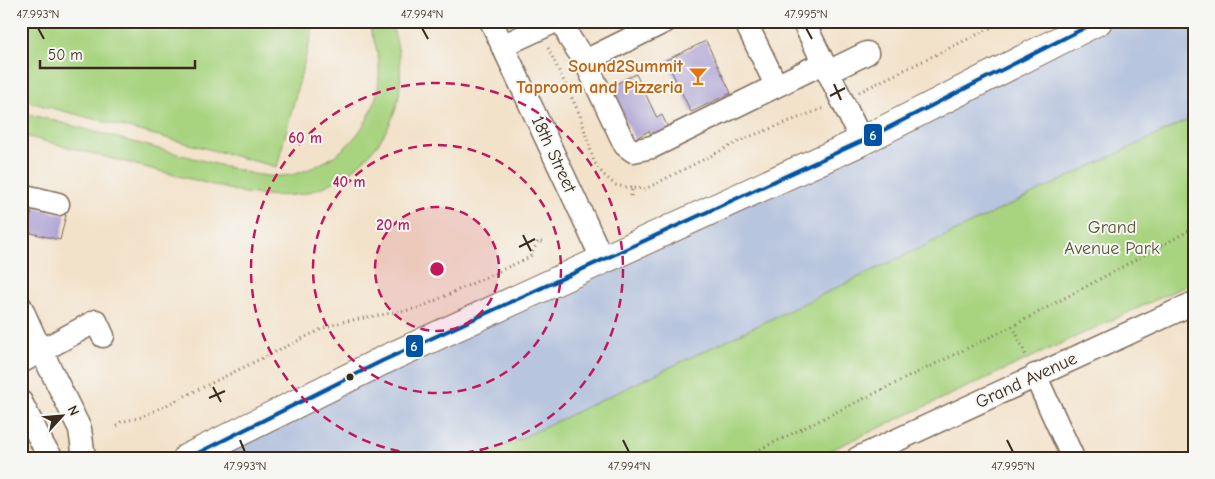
<svg xmlns="http://www.w3.org/2000/svg" width="1215" height="479" font-family="'Comic Neue',sans-serif">
<style>
.industrial{fill:#b8c5de}
.green{fill:#a8d480;stroke:#727f4f}
.building{fill:#ada2d3}
.lines{fill:none;stroke-linecap:round;stroke-linejoin:round}
.minor-casing{stroke:#7b6a5a;stroke-width:25}
.major-casing{stroke:#7b6a5a;stroke-width:30}
.path{stroke:#7b6a5a;stroke-width:3;stroke-dasharray:1 4;stroke-linecap:butt}
.minor{stroke:#fff;stroke-width:22}
.major{stroke:#fff;stroke-width:28}
.bus-1-casing{stroke:#f6f6f2;stroke-width:8}
.bus-1{stroke:#0053a4;stroke-width:4}
.ticks{fill:none;stroke:#3b2a1e;stroke-width:2}
.ring{fill:none;stroke:#c2185b;stroke-width:2.5;stroke-dasharray:9 6}
.bus-dot{fill:#3b2a1e;stroke:#f6f6f2;stroke-width:2}
.labels{text-anchor:middle;stroke-width:4;stroke-linejoin:round;paint-order:stroke}
.food-label{font-size:18px;font-weight:bold;fill:#c56008;stroke:#f6f6f2;text-anchor:end}
.street-label{font-size:18px;fill:#3b2a1e;stroke:#f6f6f2}
.park-label{font-size:18px;fill:#565436;stroke:#f6f6f2}
.centre{fill:#c2185b;stroke:#f6f6f2;stroke-width:2.5}
.ring-label{font-size:15px;text-anchor:middle;font-weight:bold;fill:#c2185b;stroke:#f6f6f2;stroke-width:4;stroke-linejoin:round;paint-order:stroke}
.line-badge{stroke:#f6f6f2;stroke-width:2}
.badge-label{font-size:14px;text-anchor:middle;font-weight:bold;fill:#fff}
.neatline{fill:none;stroke:#3b2a1e;stroke-width:2}
.ticks-label{font-size:12px;text-anchor:middle;fill:#3b2a1e}
</style>
<rect width="100%" height="100%" fill="#f6f6f2"/>
<filter id="ink" filterUnits="userSpaceOnUse"><feTurbulence type="fractalNoise" baseFrequency=".02" numOctaves="2"/><feDisplacementMap in="SourceGraphic" scale="10" xChannelSelector="R" yChannelSelector="G"/><feConvolveMatrix kernelMatrix="1 2 1 2 8 2 1 2 1" color-interpolation-filters="sRGB"/></filter>
<filter id="wash" filterUnits="userSpaceOnUse"><feTurbulence type="fractalNoise" baseFrequency=".0096" numOctaves="4" result="noise"/><feDisplacementMap in="SourceGraphic" scale="20" xChannelSelector="R" yChannelSelector="G"/><feGaussianBlur stdDeviation="1.12" result="paint"/><feColorMatrix in="noise" values="0 0 0 0 0 0 0 0 0 0 0 0 0 0 0 0 0 1.4 0 .05"/><feComposite in="paint" operator="in"/></filter>
<g filter="url(#wash)">
<rect width="100%" height="100%" fill="#f3e2ca"/>
<!-- industrial -->
<path class="industrial" d="M 1098,21 L 1194,21 L 1194,123 L 509,458 L 209,458 Z"/>
<!-- green -->
<path class="green" d="M 21,21 L 315,21 L 277,167 L 21,100 Z
M 367,21 L 390,21 C 398,42 402,62 400,85 C 398,130 361,173 320,188 C 314,190 308,193 302,194 C 282,197 263,195 244,193 L 21,135 L 21,112 L 253,174 C 262,175 271,177 280,176 C 294,176 308,170 320,164 C 357,147 382,107 379,65 C 378,50 373,36 367,21 Z
M 1194,117 L 1194,282 L 814,458 L 480,458 Z"/>
<g id="blocks">
<!-- building -->
<path class="building" d="M 706,41 L 731,93 L 691,112 L 666,60 Z
M 636,74 L 657,118 L 662,115 L 669,130 L 653,138 L 649,131 L 634,139 L 610,87 Z
M 33,207 L 66,215 L 60,240 L 27,232 Z"/>
</g>
</g>
<g filter="url(#ink)">
<use href="#blocks" fill-opacity="0" stroke="#7b6a5a" stroke-width="1"/>
<g class="lines">
<!-- minor casing -->
<g class="minor-casing">
<path id="minor" d="M 491,21 L 584,219 L 603,261
M 563,21 L 570,39 L 585,61 L 666,21
M 745,21 L 776,85
M 803,21 L 862,141
M 502,46 L 556,21
M 585,61 L 625,145 L 633,151 L 652,147 L 823,63
M 828,72 L 867,53
M 21,195 L 58,204
M 21,307 L 34,336 L 80,429 L 84,458
M 21,362 L 96,321 L 103,336
M 1035,375 L 1073,458
M 21,402 L 44,447 L 52,458
M 858,458 L 1194,303"/>
</g>
<!-- major casing -->
<g class="major-casing">
<path id="major" d="M 187,458 L 382,361 L 862,141 L 1098,21"/>
</g>
<!-- path -->
<path class="path" d="M 548,48 L 580,115 L 594,162 L 602,173 L 615,185 L 632,188
M 859,92 L 1005,21
M 631,196 L 632,188 L 645,189 L 746,138 L 824,108
M 1013,326 L 1027,358
M 117,426 L 121,422 L 142,417 L 326,327 L 342,322 L 419,308 L 530,257 L 538,241 L 544,243
M 742,458 L 1013,326 L 1194,228"/>
<!-- minor -->
<use href="#minor" class="minor"/>
<!-- major -->
<use href="#major" class="major"/>
<!-- bus-1 casing -->
<g class="bus-1-casing">
<path id="bus-1" d="M 188,458 L 382,361 L 862,141 L 1098,21"/>
</g>
<!-- bus-1 -->
<use href="#bus-1" class="bus-1"/>
</g>
</g>
<!-- ticks -->
<path class="ticks" d="M 38,28 L 44,39M 422,28 L 428,39M 806,28 L 812,39M 834,84 L 841,100M 830,96 L 845,88M 523,235 L 531,251M 519,247 L 535,239M 213,387 L 221,402M 209,398 L 225,391M 240,440 L 245,452M 623,440 L 629,452M 1007,440 L 1013,452"/>
<!-- distance rings -->
<circle cx="437" cy="269" r="62" fill="#c2185b" fill-opacity=".12"/>
<g class="ring">
<circle cx="437" cy="269" r="62"/>
<circle cx="437" cy="269" r="124"/>
<circle cx="437" cy="269" r="186"/>
</g>
<!-- icons -->
<defs>
<g id="bar-bare" transform="scale(1.5)"><path d="M-6-5H6L.8 .8V4.5H3.5V6h-7V4.5H-.8V.8Z" fill="#e8710a" stroke="#f6f6f2" stroke-width="2.5" paint-order="stroke"/></g>
</defs>
<g fill-rule="evenodd">
<use href="#bar-bare" x="698" y="76"/>
</g>
<!-- markers -->
<circle class="bus-dot" cx="350" cy="377" r="4.5"/>
<g class="labels">
<!-- food labels -->
<g class="food-label">
<text x="683" y="72">Sound2Summit<tspan x="683" dy="21">Taproom and Pizzeria</tspan></text>
</g>
<!-- street labels -->
<g class="street-label">
<text transform="translate(554 154) rotate(65)" y="6">18th Street</text>
<text transform="translate(1026 380) rotate(-25)" y="6">Grand Avenue</text>
</g>
<!-- park labels -->
<g class="park-label">
<text x="1112" y="233">Grand<tspan x="1112" dy="21">Avenue Park</tspan></text>
</g>
</g>
<circle cx="437" cy="269" r="8" class="centre"/>
<g class="ring-label">
<text x="305" y="143">60 m</text>
<text x="349" y="187">40 m</text>
<text x="393" y="230">20 m</text>
</g>
<g class="line-badge">
<rect x="863" y="123" width="20" height="24" rx="5" fill="#0053a4"/>
<rect x="405" y="334" width="19" height="24" rx="5" fill="#0053a4"/>
</g>
<g class="badge-label">
<text x="873" y="140">6</text>
<text x="414" y="351">6</text>
</g>
<!-- margin -->
<rect width="1215" height="479" fill="none" stroke="#f6f6f2" stroke-width="55"/>
<!-- north arrow -->
<g transform="translate(62 416) rotate(64)" stroke="#f6f6f2" stroke-width="4" paint-order="stroke">
<path d="M0-4L9 19L0 12L-9 19Z" fill="#3b2a1e"/>
<text y="-8" font-size="14" font-weight="bold" text-anchor="middle" fill="#3b2a1e">N</text>
</g>
<!-- scale -->
<path d="M40 60v8h155v-8" fill="none" stroke="#3b2a1e" stroke-width="2.5"/>
<text x="48" y="60" font-size="15" fill="#3b2a1e" stroke="#f6f6f2" stroke-width="4" paint-order="stroke">50 m</text>
<rect x="28" y="28" width="1160" height="424" class="neatline"/>
<g class="ticks-label">
<text x="38" y="18">47.993°N</text>
<text x="422" y="18">47.994°N</text>
<text x="806" y="18">47.995°N</text>
<text x="245" y="470">47.993°N</text>
<text x="629" y="470">47.994°N</text>
<text x="1013" y="470">47.995°N</text>
</g>
</svg>
